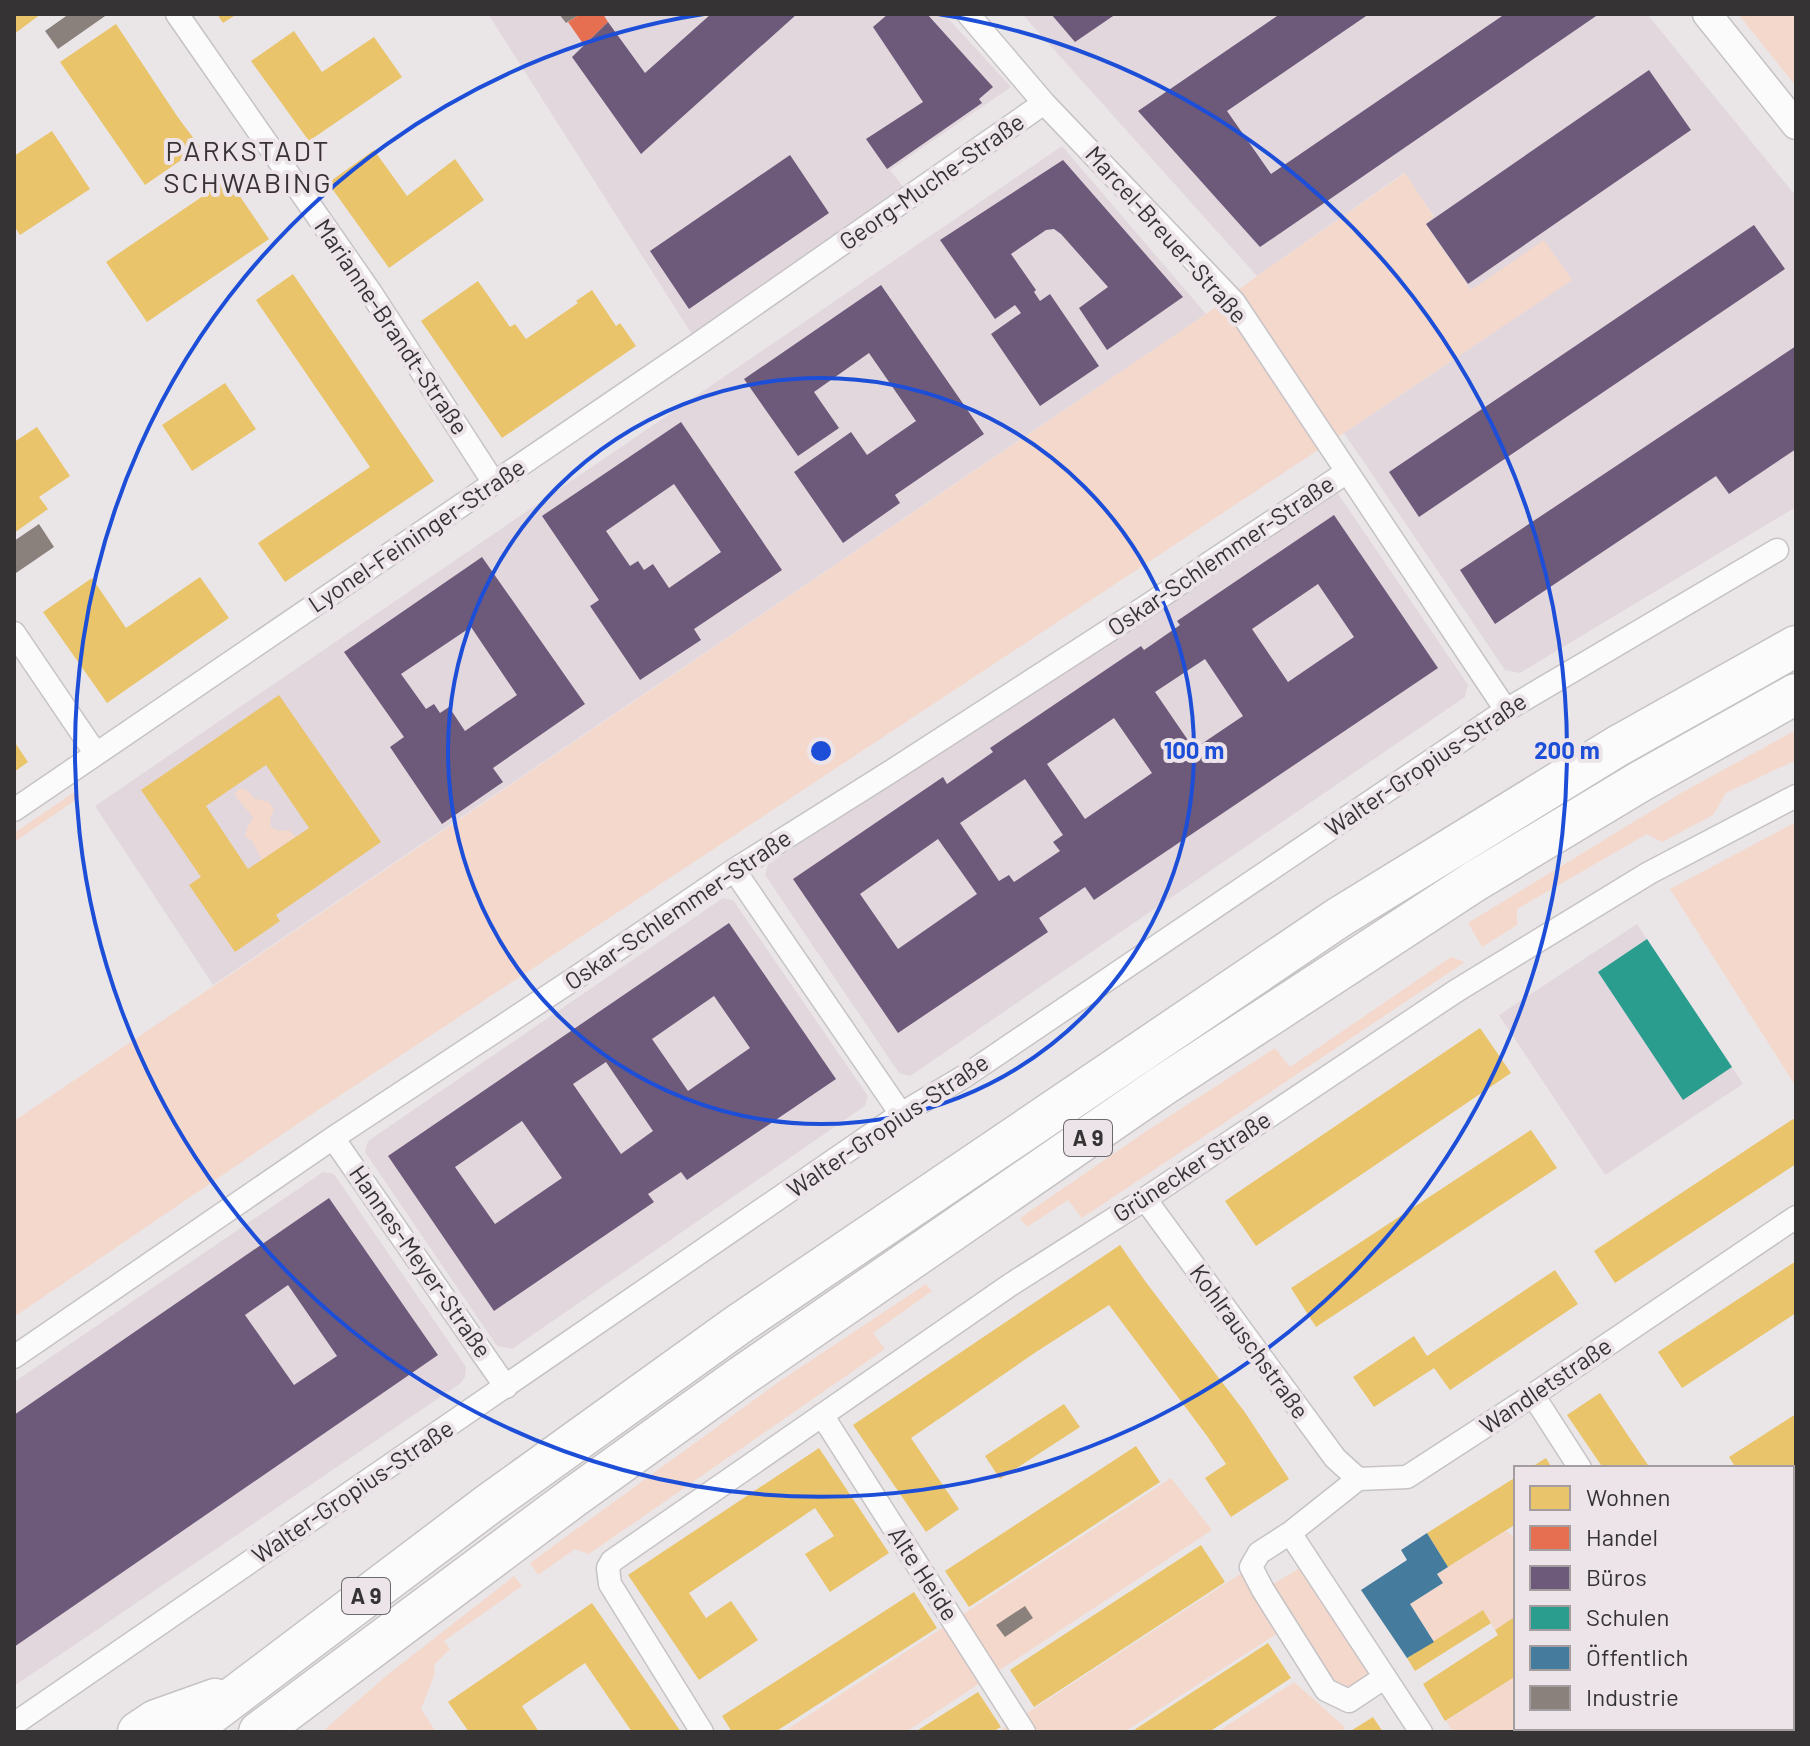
<svg xmlns="http://www.w3.org/2000/svg" width="1810" height="1746" font-family="Barlow,sans-serif">
<style>
.built{fill:#e2d7dd}
.green{fill:#f4d8cc}
.homes{fill:#e9c46a;fill-rule:evenodd}
.shops{fill:#e76f51}
.offices{fill:#6d597a;fill-rule:evenodd}
.schools{fill:#2a9d8f}
.public{fill:#457b9d}
.industry{fill:#8a817c}
.lines{fill:none;stroke-linecap:round;stroke-linejoin:round}
.minor-casing{stroke:#c6c3c5;stroke-width:25}
.tertiary-casing{stroke:#c6c3c5;stroke-width:31}
.motorway-casing{stroke:#c6c3c5;stroke-width:43}
.minor{stroke:#fcfbfc;stroke-width:22}
.tertiary{stroke:#fcfbfc;stroke-width:28}
.motorway{stroke:#fcfbfc;stroke-width:40}
.ring{fill:none;stroke:#1d4ed8;stroke-width:4}
.labels{text-anchor:middle;stroke-width:8;stroke-linejoin:round;paint-order:stroke}
.shield{fill:#ece4e8;stroke:#6d686b;stroke-width:2}
.shield-label{font-size:22px;font-weight:bold;fill:#363335}
.street-label{font-size:24px;fill:#363335;stroke:#ece4e8}
.quarter-label{font-size:28px;letter-spacing:2px;fill:#383235;stroke:#ece4e8}
.centre{fill:#1d4ed8;stroke:#ece4e8;stroke-width:4}
.ring-label{font-size:24px;text-anchor:middle;font-weight:bold;fill:#1d4ed8;stroke:#ece4e8;stroke-width:8;stroke-linejoin:round;paint-order:stroke}
</style>
<rect width="100%" height="100%" fill="#eae6e8"/>
<!-- built -->
<path class="built" d="M 488,14 L 944,14 L 1011,87 L 890,170 L 904,188 L 693,336 Z
M 1022,14 L 1647,14 L 1796,196 L 1796,507 L 1520,673 L 1505,670 L 1344,433 L 1571,280 L 1544,241 L 1471,290 L 1424,223 L 1434,216 L 1404,173 L 1257,276 Z
M 1062,146 L 1206,314 L 213,985 L 95,806 Z
M 1324,489 L 1337,492 L 1468,685 L 1465,697 L 910,1076 L 899,1073 L 765,875 L 768,865 Z
M 723,898 L 733,900 L 868,1096 L 865,1106 L 512,1349 L 497,1346 L 365,1152 L 368,1141 Z
M 1637,924 L 1743,1084 L 1605,1175 L 1499,1015 Z
M 323,1172 L 334,1174 L 466,1367 L 465,1377 L 461,1383 L 14,1686 L 14,1382 Z"/>
<!-- green -->
<path class="green" d="M 1738,14 L 1796,14 L 1796,86 Z
M 1405,173 L 1434,217 L 1425,224 L 1471,290 L 1544,240 L 1572,280 L 1344,433 L 318,1110 L 14,1317 L 14,1121 L 1206,314 L 1257,276 Z
M 1796,730 L 1796,760 L 1726,793 L 1713,815 L 1662,842 L 1647,834 L 1517,909 L 1517,925 L 1482,947 L 1468,923 L 1681,793 Z
M 240,788 L 249,791 L 253,798 L 269,802 L 274,810 L 270,820 L 271,827 L 279,831 L 289,830 L 295,837 L 262,860 L 252,841 L 245,836 L 248,826 L 253,818 C 247,808 240,804 235,794 Z
M 76,791 L 80,797 L 14,842 L 14,833 Z
M 1796,822 L 1796,1084 L 1795,1085 L 1670,889 Z
M 1451,957 L 1465,962 L 1082,1218 L 1068,1200 L 1027,1227 L 1020,1218 L 1148,1130 L 1275,1048 L 1290,1067 Z
M 926,1284 L 932,1291 L 873,1333 L 885,1349 L 589,1554 L 575,1549 L 538,1575 L 530,1563 L 780,1381 Z
M 1171,1478 L 1212,1530 L 906,1732 L 783,1732 Z
M 1506,1531 L 1516,1538 L 1516,1616 L 1495,1630 L 1483,1610 L 1434,1642 L 1410,1604 L 1443,1583 L 1437,1574 Z
M 1310,1562 L 1385,1677 L 1349,1701 L 1286,1628 L 1124,1732 L 998,1732 L 1251,1567 L 1263,1590 Z
M 514,1576 L 522,1586 L 444,1641 L 450,1649 L 434,1665 L 435,1673 L 421,1709 L 436,1732 L 322,1732 L 386,1676 Z
M 1796,1651 L 1796,1732 L 1626,1732 L 1632,1728 L 1792,1728 L 1792,1654 Z
M 1516,1676 L 1516,1728 L 1558,1728 L 1560,1732 L 1453,1732 L 1446,1721 Z
M 1294,1682 L 1346,1728 L 1339,1732 L 1217,1732 Z"/>
<!-- homes -->
<path class="homes" d="M 14,14 L 41,14 L 14,34 Z
M 217,14 L 237,14 L 223,23 Z
M 116,24 L 177,116 L 200,147 L 145,185 L 60,62 Z
M 294,31 L 322,72 L 374,37 L 402,77 L 309,141 L 251,61 Z
M 52,131 L 90,189 L 20,235 L 14,226 L 14,156 Z
M 374,150 L 407,196 L 455,159 L 484,200 L 389,268 L 328,183 Z
M 228,179 L 269,239 L 147,322 L 106,262 Z
M 293,274 L 434,481 L 285,582 L 258,543 L 370,467 L 256,300 Z
M 478,281 L 510,327 L 515,324 L 526,339 L 578,303 L 576,301 L 592,290 L 616,326 L 620,323 L 636,346 L 502,438 L 421,321 Z
M 225,383 L 256,429 L 192,471 L 162,425 Z
M 37,427 L 70,476 L 39,497 L 48,509 L 14,533 L 14,442 Z
M 200,577 L 229,618 L 107,703 L 43,612 L 92,578 L 126,628 Z
M 279,695 L 381,842 L 276,915 L 280,921 L 235,952 L 189,885 L 201,877 L 141,790 ZM 266,765 L 309,828 L 248,869 L 206,806 Z
M 14,741 L 28,762 L 14,772 Z
M 1480,1028 L 1511,1073 L 1256,1246 L 1225,1201 Z
M 1793,1119 L 1796,1123 L 1796,1164 L 1615,1283 L 1594,1251 Z
M 1531,1130 L 1557,1168 L 1316,1327 L 1291,1288 Z
M 1120,1245 L 1145,1281 L 1244,1411 L 1289,1479 L 1231,1517 L 1205,1478 L 1226,1464 L 1207,1436 L 1109,1305 L 1036,1352 L 911,1438 L 959,1509 L 926,1532 L 853,1425 Z
M 1796,1261 L 1796,1313 L 1682,1388 L 1658,1352 Z
M 1555,1270 L 1578,1304 L 1450,1390 L 1434,1368 L 1374,1407 L 1353,1377 L 1414,1336 L 1427,1356 Z
M 1600,1393 L 1627,1434 L 1650,1468 L 1603,1468 L 1567,1415 Z
M 1064,1404 L 1080,1427 L 1000,1479 L 985,1456 Z
M 1796,1414 L 1796,1465 L 1792,1468 L 1736,1468 L 1729,1457 Z
M 1136,1446 L 1160,1482 L 969,1607 L 945,1571 Z
M 819,1448 L 889,1553 L 830,1592 L 805,1554 L 834,1536 L 815,1508 L 689,1593 L 706,1618 L 731,1601 L 758,1640 L 699,1680 L 628,1575 Z
M 1546,1458 L 1552,1468 L 1530,1468 Z
M 1516,1477 L 1516,1524 L 1448,1567 L 1427,1533 Z
M 1201,1545 L 1225,1582 L 1034,1707 L 1010,1670 Z
M 914,1592 L 937,1628 L 775,1732 L 732,1732 L 722,1716 Z
M 592,1603 L 681,1732 L 632,1732 L 585,1663 L 522,1706 L 539,1732 L 469,1732 L 448,1702 Z
M 1483,1610 L 1491,1623 L 1415,1671 L 1407,1658 Z
M 1516,1616 L 1516,1676 L 1445,1721 L 1423,1684 L 1498,1635 L 1495,1630 Z
M 1268,1643 L 1291,1678 L 1209,1732 L 1131,1732 Z
M 978,1692 L 1001,1727 L 992,1732 L 915,1732 Z
M 1373,1717 L 1383,1732 L 1349,1732 Z
M 1558,1728 L 1632,1728 L 1626,1732 L 1560,1732 Z"/>
<!-- shops -->
<path class="shops" d="M 580,14 L 603,14 L 608,22 L 584,45 L 568,22 Z"/>
<!-- offices -->
<path class="offices" d="M 711,14 L 797,14 L 641,154 L 572,57 L 608,22 L 645,73 Z
M 888,14 L 927,14 L 993,87 L 979,99 L 982,103 L 887,169 L 866,139 L 923,102 L 873,27 Z
M 1051,14 L 1116,14 L 1075,42 Z
M 1280,14 L 1369,14 L 1227,111 L 1271,174 L 1505,14 L 1599,14 L 1260,247 L 1138,111 Z
M 1649,70 L 1691,130 L 1468,284 L 1426,224 Z
M 790,155 L 829,213 L 689,309 L 650,251 Z
M 1063,160 L 1183,297 L 1107,350 L 1079,308 L 1108,287 L 1061,234 L 1054,229 L 1046,230 L 1011,254 L 1036,290 L 1034,292 L 1040,301 L 1050,294 L 1099,366 L 1040,406 L 991,334 L 1021,313 L 1015,305 L 995,319 L 940,240 Z
M 1754,225 L 1785,269 L 1419,517 L 1389,472 Z
M 881,285 L 984,434 L 895,495 L 900,503 L 843,543 L 794,472 L 851,432 L 867,455 L 916,421 L 869,353 L 814,392 L 839,428 L 798,456 L 744,379 Z
M 1796,346 L 1796,449 L 1729,494 L 1716,476 L 1495,624 L 1460,570 Z
M 681,422 L 782,570 L 694,629 L 701,640 L 640,680 L 590,606 L 599,600 L 542,516 ZM 674,484 L 721,552 L 669,588 L 653,564 L 644,570 L 638,561 L 630,566 L 606,531 Z
M 1334,515 L 1438,668 L 1094,900 L 1085,887 L 1039,918 L 1048,932 L 898,1033 L 793,879 L 943,777 L 947,784 L 993,752 L 990,748 L 1141,646 L 1144,650 L 1170,632 L 1180,625 L 1177,621 ZM 1318,584 L 1354,637 L 1288,682 L 1252,629 ZM 1205,659 L 1243,716 L 1194,749 L 1155,692 ZM 1114,718 L 1152,773 L 1085,819 L 1047,764 ZM 1025,779 L 1063,835 L 1053,842 L 1060,851 L 1014,882 L 1009,875 L 999,881 L 960,823 ZM 938,839 L 977,894 L 898,949 L 860,894 Z
M 482,557 L 585,704 L 493,768 L 503,782 L 442,824 L 390,747 L 404,737 L 344,652 ZM 471,627 L 517,695 L 465,731 L 449,707 L 440,713 L 434,704 L 426,709 L 401,674 Z
M 729,923 L 836,1079 L 687,1180 L 681,1172 L 648,1194 L 654,1202 L 494,1311 L 388,1156 ZM 714,996 L 750,1048 L 688,1091 L 652,1039 ZM 606,1062 L 653,1131 L 621,1154 L 573,1084 ZM 522,1121 L 562,1178 L 495,1224 L 455,1167 Z
M 329,1198 L 438,1355 L 14,1647 L 14,1415 ZM 288,1285 L 337,1356 L 294,1385 L 245,1315 Z"/>
<!-- schools -->
<path class="schools" d="M 1647,939 L 1732,1067 L 1683,1100 L 1598,972 Z"/>
<!-- public -->
<path class="public" d="M 1427,1533 L 1448,1567 L 1437,1574 L 1443,1583 L 1410,1604 L 1434,1642 L 1407,1658 L 1361,1590 L 1407,1560 L 1401,1550 Z"/>
<!-- industry -->
<path class="industry" d="M 69,14 L 108,14 L 58,49 L 45,31 Z
M 559,14 L 580,14 L 566,23 Z
M 39,524 L 54,547 L 16,573 L 14,570 L 14,541 Z
M 1025,1606 L 1033,1618 L 1005,1637 L 996,1625 Z"/>
<g class="lines">
<!-- minor casing -->
<g class="minor-casing">
<path id="minor" d="M 177,14 L 371,293 L 494,483
M 968,14 L 1044,103 L 1234,302 L 1506,710
M 14,633 L 96,754
M 14,810 L 698,344 L 1044,103
M 734,870 L 901,1114
M 333,1138 L 506,1387
M 1145,1199 L 1335,1458 L 1358,1479
M 14,1357 L 333,1138 L 577,977 L 734,870 L 890,772 L 1150,604 L 1208,564 L 1347,472
M 1533,1395 L 1580,1468
M 822,1415 L 1024,1732
M 1290,1533 L 1358,1479 L 1407,1477 L 1533,1395 L 1796,1217
M 1792,1654 L 1796,1651
M 1385,1677 L 1349,1701 L 1326,1690 L 1263,1590 L 1251,1567 L 1259,1553 L 1290,1533 L 1421,1732
M 14,1724 L 901,1114 L 965,1076 L 1506,710 L 1777,550
M 1749,1728 L 1751,1732
M 702,1732 L 610,1584 L 608,1568 L 612,1561 L 1010,1285 L 1145,1199 L 1456,991 L 1649,873 L 1796,796"/>
</g>
<!-- tertiary casing -->
<g class="tertiary-casing">
<path id="tertiary" d="M 1707,14 L 1796,125"/>
</g>
<!-- motorway casing -->
<g class="motorway-casing">
<path id="motorway" d="M 138,1732 L 156,1720 L 215,1699
M 187,1732 L 490,1503 L 739,1324 L 1338,918 L 1616,747 L 1796,646
M 259,1732 L 575,1496 L 739,1378 L 1162,1086 L 1475,881 L 1641,781 L 1796,694"/>
</g>
<!-- minor -->
<use href="#minor" class="minor"/>
<!-- tertiary -->
<use href="#tertiary" class="tertiary"/>
<!-- motorway -->
<use href="#motorway" class="motorway"/>
</g>
<!-- distance rings -->
<g class="ring">
<circle cx="821" cy="751" r="373"/>
<path d="M938 14A746 746 0 1 1 704 14"/>
</g>
<g class="labels">
<!-- shield labels -->
<g class="shield">
<rect x="1064" y="1120" width="48" height="36" rx="6"/>
<rect x="342" y="1578" width="48" height="36" rx="6"/>
</g>
<g class="shield-label">
<text x="1088" y="1146">A 9</text>
<text x="366" y="1604">A 9</text>
</g>
<!-- street labels -->
<g class="street-label">
<text transform="translate(932 182) rotate(-35)" y="8">Georg-Muche-Straße</text>
<text transform="translate(1166 235) rotate(48)" y="8">Marcel-Breuer-Straße</text>
<text transform="translate(391 327) rotate(56)" y="8">Marianne-Brandt-Straße</text>
<text transform="translate(417 536) rotate(-34)" y="8">Lyonel-Feininger-Straße</text>
<text transform="translate(1221 556) rotate(-34)" y="8">Oskar-Schlemmer-Straße</text>
<text transform="translate(1426 765) rotate(-34)" y="8">Walter-Gropius-Straße</text>
<text transform="translate(678 910) rotate(-34)" y="8">Oskar-Schlemmer-Straße</text>
<text transform="translate(888 1126) rotate(-34)" y="8">Walter-Gropius-Straße</text>
<text transform="translate(1192 1167) rotate(-33)" y="8">Grünecker Straße</text>
<text transform="translate(420 1262) rotate(55)" y="8">Hannes-Meyer-Straße</text>
<text transform="translate(1249 1342) rotate(54)" y="8">Kohlrauschstraße</text>
<text transform="translate(1546 1386) rotate(-34)" y="8">Wandletstraße</text>
<text transform="translate(353 1492) rotate(-34)" y="8">Walter-Gropius-Straße</text>
<text transform="translate(923 1574) rotate(57)" y="8">Alte Heide</text>
</g>
<!-- quarter labels -->
<g class="quarter-label">
<text x="248" y="161">PARKSTADT<tspan x="248" dy="32">SCHWABING</tspan></text>
</g>
</g>
<circle cx="821" cy="751" r="12" class="centre"/>
<g class="ring-label">
<text x="1194" y="759">100 m</text>
<text x="1567" y="759">200 m</text>
</g>
<!-- border -->
<rect width="1810" height="1746" fill="none" stroke="#363335" stroke-width="32"/>
<!-- legend -->
<rect x="1514" y="1466" width="280" height="264" fill="#ece4e8" stroke="#a39da0" stroke-width="2"/>
<rect x="1530" y="1486" width="40" height="24" fill="#e9c46a" stroke="#a39da0" stroke-width="2"/>
<text x="1586" y="1506" font-size="24" fill="#363335">Wohnen</text>
<rect x="1530" y="1526" width="40" height="24" fill="#e76f51" stroke="#a39da0" stroke-width="2"/>
<text x="1586" y="1546" font-size="24" fill="#363335">Handel</text>
<rect x="1530" y="1566" width="40" height="24" fill="#6d597a" stroke="#a39da0" stroke-width="2"/>
<text x="1586" y="1586" font-size="24" fill="#363335">Büros</text>
<rect x="1530" y="1606" width="40" height="24" fill="#2a9d8f" stroke="#a39da0" stroke-width="2"/>
<text x="1586" y="1626" font-size="24" fill="#363335">Schulen</text>
<rect x="1530" y="1646" width="40" height="24" fill="#457b9d" stroke="#a39da0" stroke-width="2"/>
<text x="1586" y="1666" font-size="24" fill="#363335">Öffentlich</text>
<rect x="1530" y="1686" width="40" height="24" fill="#8a817c" stroke="#a39da0" stroke-width="2"/>
<text x="1586" y="1706" font-size="24" fill="#363335">Industrie</text>
</svg>
